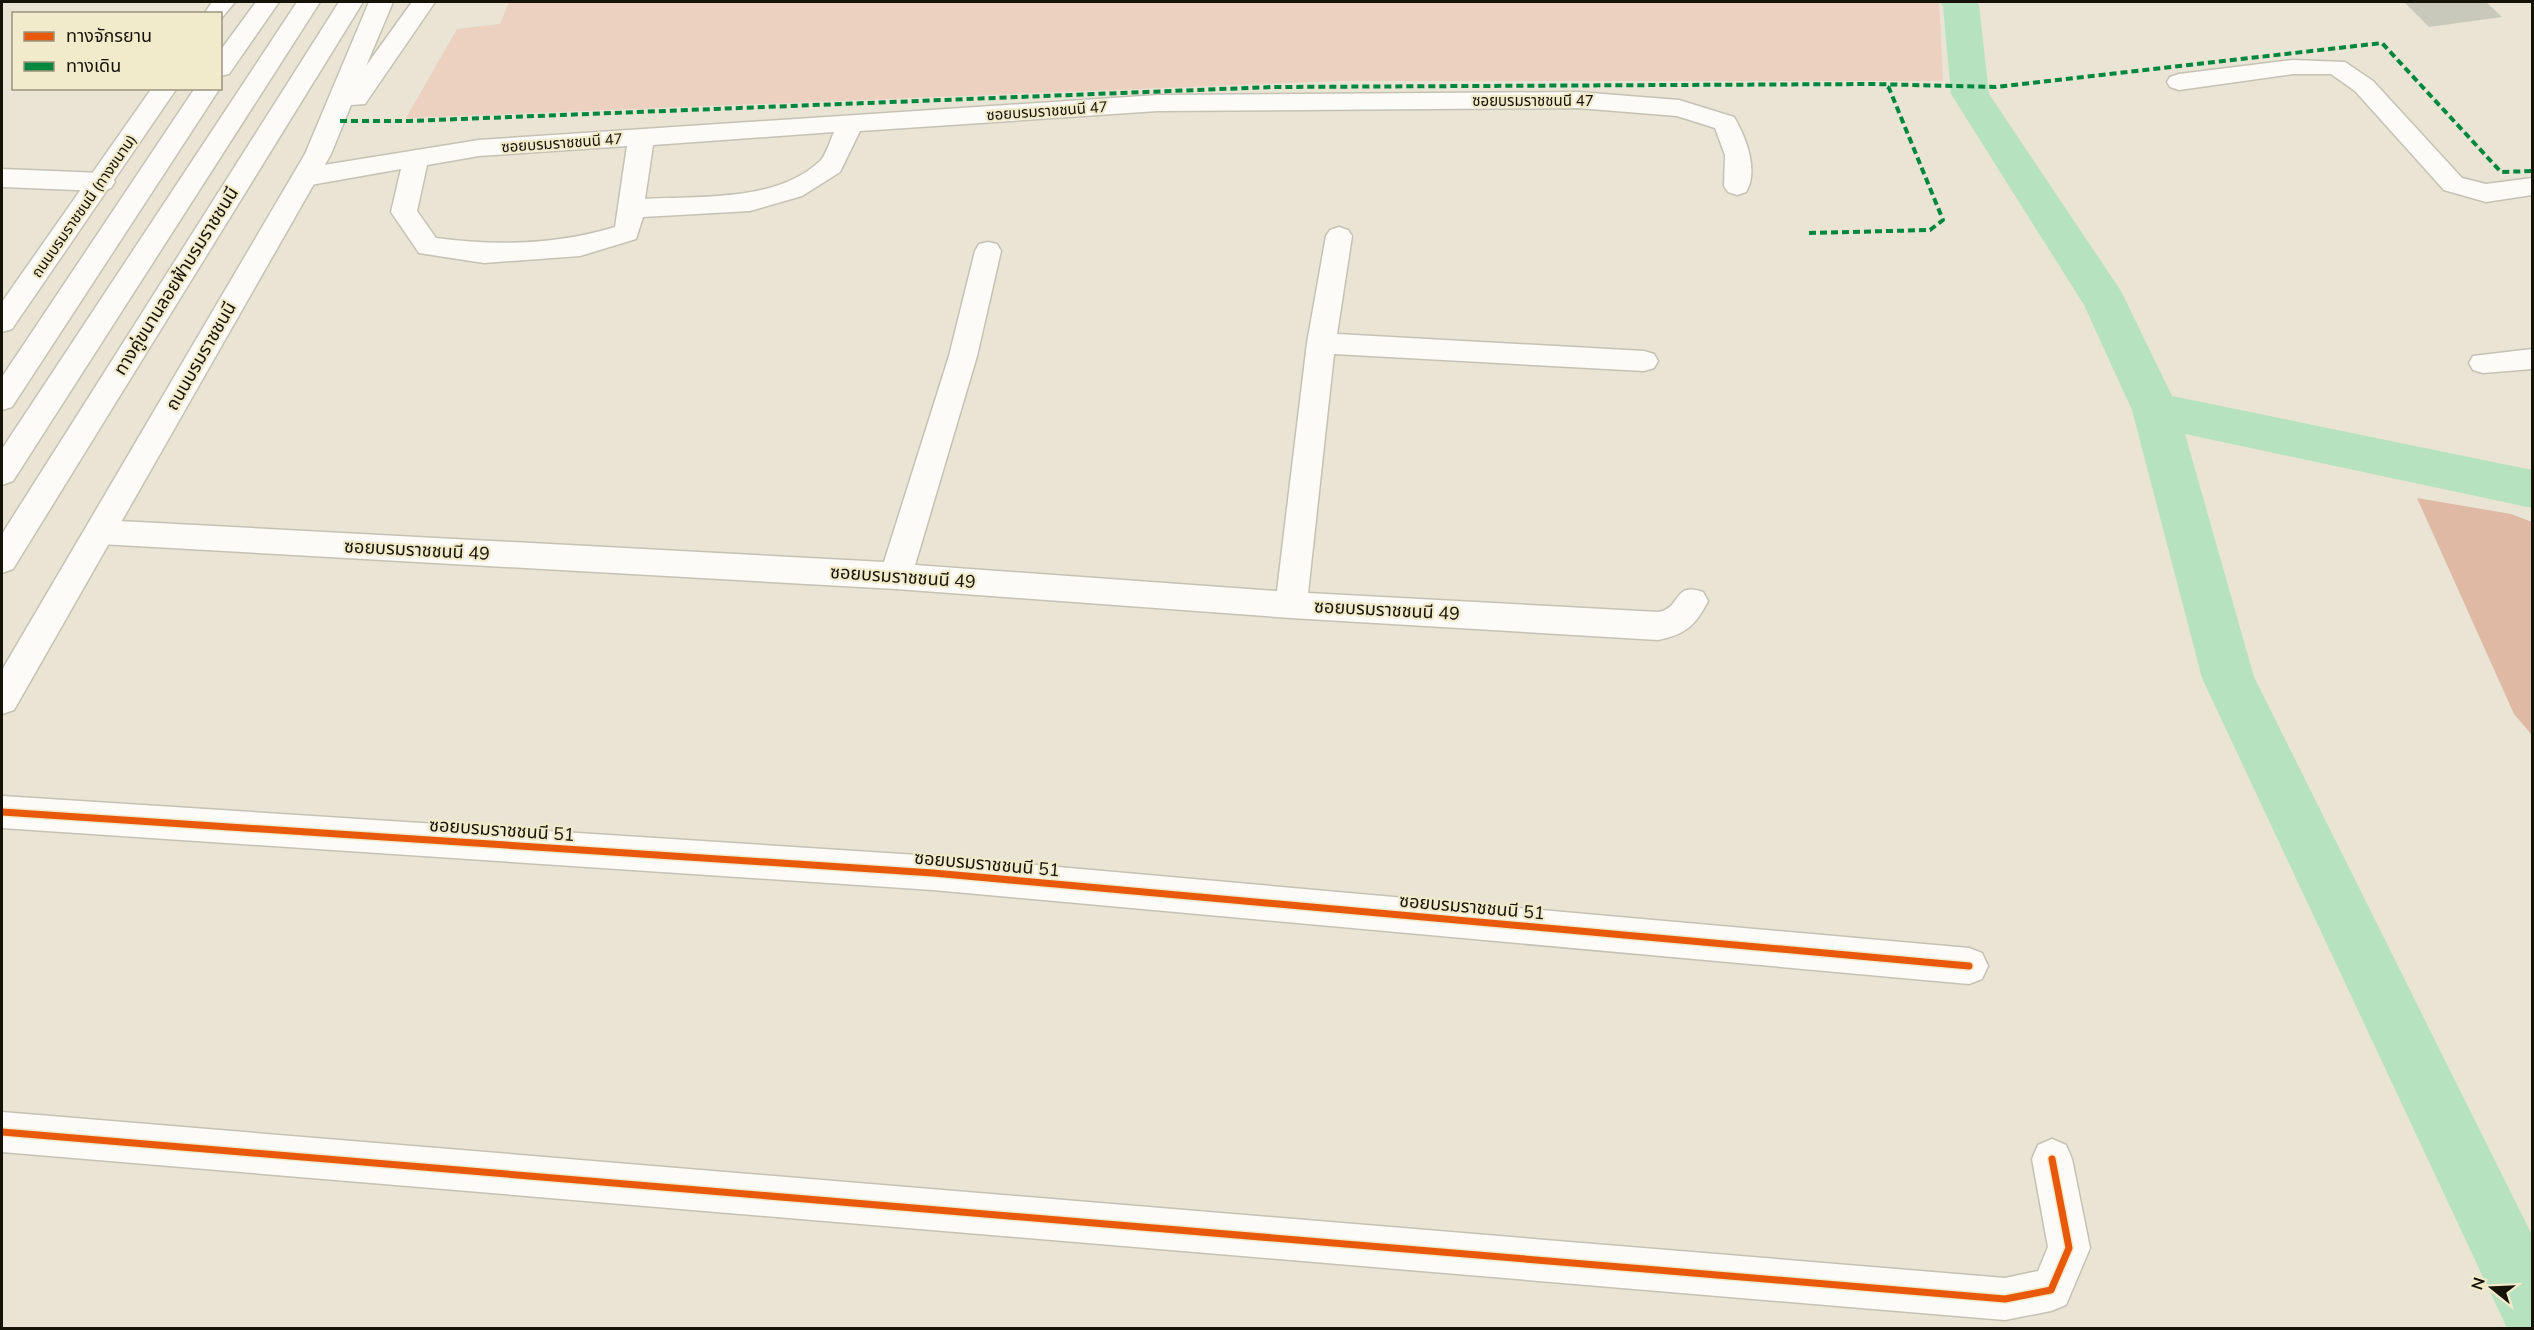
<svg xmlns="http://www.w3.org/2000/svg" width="2534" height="1330" font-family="'Nunito Sans','Noto Sans Thai',sans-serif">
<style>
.green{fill:#ecd0c0}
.forest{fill:#e0b9a5}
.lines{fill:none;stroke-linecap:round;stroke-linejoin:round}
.canal{fill:#b6e2bf;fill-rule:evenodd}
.building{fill:#c8c8bb}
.minor-casing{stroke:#c5c2b4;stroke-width:3}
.major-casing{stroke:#c5c2b4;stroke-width:3}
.minor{fill:#fcfbf8;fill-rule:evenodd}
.major{fill:#fcfbf8;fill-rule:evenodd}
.quiet{stroke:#00873e;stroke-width:4;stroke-dasharray:7 4;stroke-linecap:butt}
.cycleway-casing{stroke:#f1eacb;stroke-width:10}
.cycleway{stroke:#e8590c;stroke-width:7}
.labels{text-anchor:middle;stroke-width:4.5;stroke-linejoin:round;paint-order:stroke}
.far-street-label{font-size:15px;fill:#151207;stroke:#f1eacb}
.street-label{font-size:18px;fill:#151207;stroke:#f1eacb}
</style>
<rect width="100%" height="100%" fill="#e9e4d3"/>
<!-- green -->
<path class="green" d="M 509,2 L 1939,2 L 1943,81 L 1339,81 L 406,118 L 457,29 L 500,24 Z"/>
<!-- forest -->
<path class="forest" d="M 2417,498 L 2511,514 L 2532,522 L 2532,735 L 2514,714 Z"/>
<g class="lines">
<!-- canal -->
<path class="canal" d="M 1940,2 L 1977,2 L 1979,5 L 1989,94 L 2121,291 L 2172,396 L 2532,470 L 2532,508 L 2185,434 L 2254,677 L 2532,1235 L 2532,1328 L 2507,1328 L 2202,678 L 2132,410 L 2084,305 L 1951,94 L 1943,6 Z"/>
</g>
<!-- building -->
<path class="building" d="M 2404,2 L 2486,2 L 2502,17 L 2429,27 Z"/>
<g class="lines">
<!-- minor casing -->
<g class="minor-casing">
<path id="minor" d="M 2293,60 L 2345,62 L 2373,81 L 2462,178 L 2486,184 L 2532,178 L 2532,195 L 2486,202 L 2444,190 L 2355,91 L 2331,74 L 2293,74 L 2179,90 L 2170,87 L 2167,82 L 2170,77 L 2179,74 Z
M 1578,92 L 1679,100 L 1734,117 C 1746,137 1759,171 1746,192 L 1737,195 L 1728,192 L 1724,186 L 1725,155 L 1715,128 L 1677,116 L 1578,108 L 1158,111 L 860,131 L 840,172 L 802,196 L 750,211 L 643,217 L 636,239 L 580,256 L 484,263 L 419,253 L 391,212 L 401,169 L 305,186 L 296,183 L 292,177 L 296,171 L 305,168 L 479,140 L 1158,95 ZM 834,132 C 830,141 826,155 820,161 C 777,202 700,196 645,199 L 653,145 ZM 627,146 L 615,227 C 556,245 496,246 436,238 L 417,211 L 427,165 L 479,156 Z
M 2,169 L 102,173 L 111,176 L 115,182 L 111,188 L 102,191 L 2,187 Z
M 1339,227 L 1348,230 L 1352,236 L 1337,334 L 1644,351 L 1654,354 L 1658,361 L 1654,368 L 1644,371 L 1334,354 L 1308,593 L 1658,612 C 1682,608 1673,581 1703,592 L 1708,601 C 1696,625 1685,635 1658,640 L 1291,618 L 896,589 L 100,544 L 89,541 L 84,532 L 89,523 L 100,520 L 884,562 L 949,356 L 975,251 L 979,244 L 988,242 L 997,244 L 1001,251 L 977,356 L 915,565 L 1277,591 L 1307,343 L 1326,236 L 1330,230 Z
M 2532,349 L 2532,369 L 2483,373 L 2473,370 L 2469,363 L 2473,356 Z
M 2,796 L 933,856 L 1969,948 L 1982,953 L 1988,966 L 1982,979 L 1969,984 L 933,890 L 2,828 Z
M 2,1112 L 2005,1278 L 2038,1271 L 2048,1247 L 2032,1159 L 2038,1145 L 2052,1139 L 2066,1145 L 2072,1159 L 2090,1248 L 2066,1305 L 2051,1311 L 2005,1320 L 2,1152 Z"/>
</g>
<!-- major casing -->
<g class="major-casing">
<path id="major" d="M 212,2 L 235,2 L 220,20 L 220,14 L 204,14 Z
M 256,2 L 279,2 L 229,74 L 220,76 L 220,51 Z
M 297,2 L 320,2 L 13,481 L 2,485 L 2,449 Z
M 339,2 L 363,2 L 13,569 L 2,573 L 2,534 Z
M 369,2 L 393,2 L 366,66 L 412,2 L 435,2 L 365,104 L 351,105 L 331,154 L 14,710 L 2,714 L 2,670 L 305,154 Z
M 152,88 L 177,88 L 12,329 L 2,332 L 2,302 Z
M 195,88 L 220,88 L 12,407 L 2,410 L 2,377 Z"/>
</g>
<!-- minor -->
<use href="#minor" class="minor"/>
<!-- major -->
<use href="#major" class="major"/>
<!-- quiet -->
<path class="quiet" d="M 340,121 L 409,121 L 1273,87 L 1873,84 L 1996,87 L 2382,43 L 2501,172 L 2532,171
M 1809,233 L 1930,230 L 1943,220 L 1889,88 L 1884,85"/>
<!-- cycleway casing -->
<g class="cycleway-casing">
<path id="cycleway" d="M 2,812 L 933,873 L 1969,966
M 2,1132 L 2005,1299 L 2051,1290 L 2069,1248 L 2052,1159"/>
</g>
<!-- cycleway -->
<use href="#cycleway" class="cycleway"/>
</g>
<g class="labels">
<!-- far-street labels -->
<g class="far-street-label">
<text x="1533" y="106">ซอยบรมราชชนนี 47</text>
<text transform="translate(1047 111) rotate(-4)" y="5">ซอยบรมราชชนนี 47</text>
<text transform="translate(562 143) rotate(-4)" y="5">ซอยบรมราชชนนี 47</text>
<text transform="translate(84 206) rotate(-55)" y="5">ถนนบรมราชชนนี (ทางขนาน)</text>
</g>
<!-- street labels -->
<g class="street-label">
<text transform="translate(176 281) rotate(-58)" y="6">ทางคู่ขนานลอยฟ้าบรมราชชนนี</text>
<text transform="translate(201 356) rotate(-60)" y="6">ถนนบรมราชชนนี</text>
<text transform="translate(417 550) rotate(3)" y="6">ซอยบรมราชชนนี 49</text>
<text transform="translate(903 577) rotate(4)" y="6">ซอยบรมราชชนนี 49</text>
<text transform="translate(1387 610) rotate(3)" y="6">ซอยบรมราชชนนี 49</text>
<text transform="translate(502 830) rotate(4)" y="6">ซอยบรมราชชนนี 51</text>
<text transform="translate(987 864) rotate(5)" y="6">ซอยบรมราชชนนี 51</text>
<text transform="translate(1472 907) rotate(5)" y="6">ซอยบรมราชชนนี 51</text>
</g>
</g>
<!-- border -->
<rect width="2534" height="1330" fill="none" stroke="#151207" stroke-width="6"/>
<!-- legend -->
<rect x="12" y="12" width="210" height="78" fill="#f1eacb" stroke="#99947d" stroke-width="1.5"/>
<rect x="24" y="32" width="30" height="9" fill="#e8590c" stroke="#99947d" stroke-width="1.5"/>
<text x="66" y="42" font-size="18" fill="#151207">ทางจักรยาน</text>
<rect x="24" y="62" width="30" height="9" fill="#00873e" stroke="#99947d" stroke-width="1.5"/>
<text x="66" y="72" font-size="18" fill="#151207">ทางเดิน</text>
<!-- north arrow -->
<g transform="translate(2492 1288) rotate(288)" stroke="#f1eacb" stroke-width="4.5" paint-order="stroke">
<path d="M0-4.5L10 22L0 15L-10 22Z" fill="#151207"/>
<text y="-9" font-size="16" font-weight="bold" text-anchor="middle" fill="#151207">N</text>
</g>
</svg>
